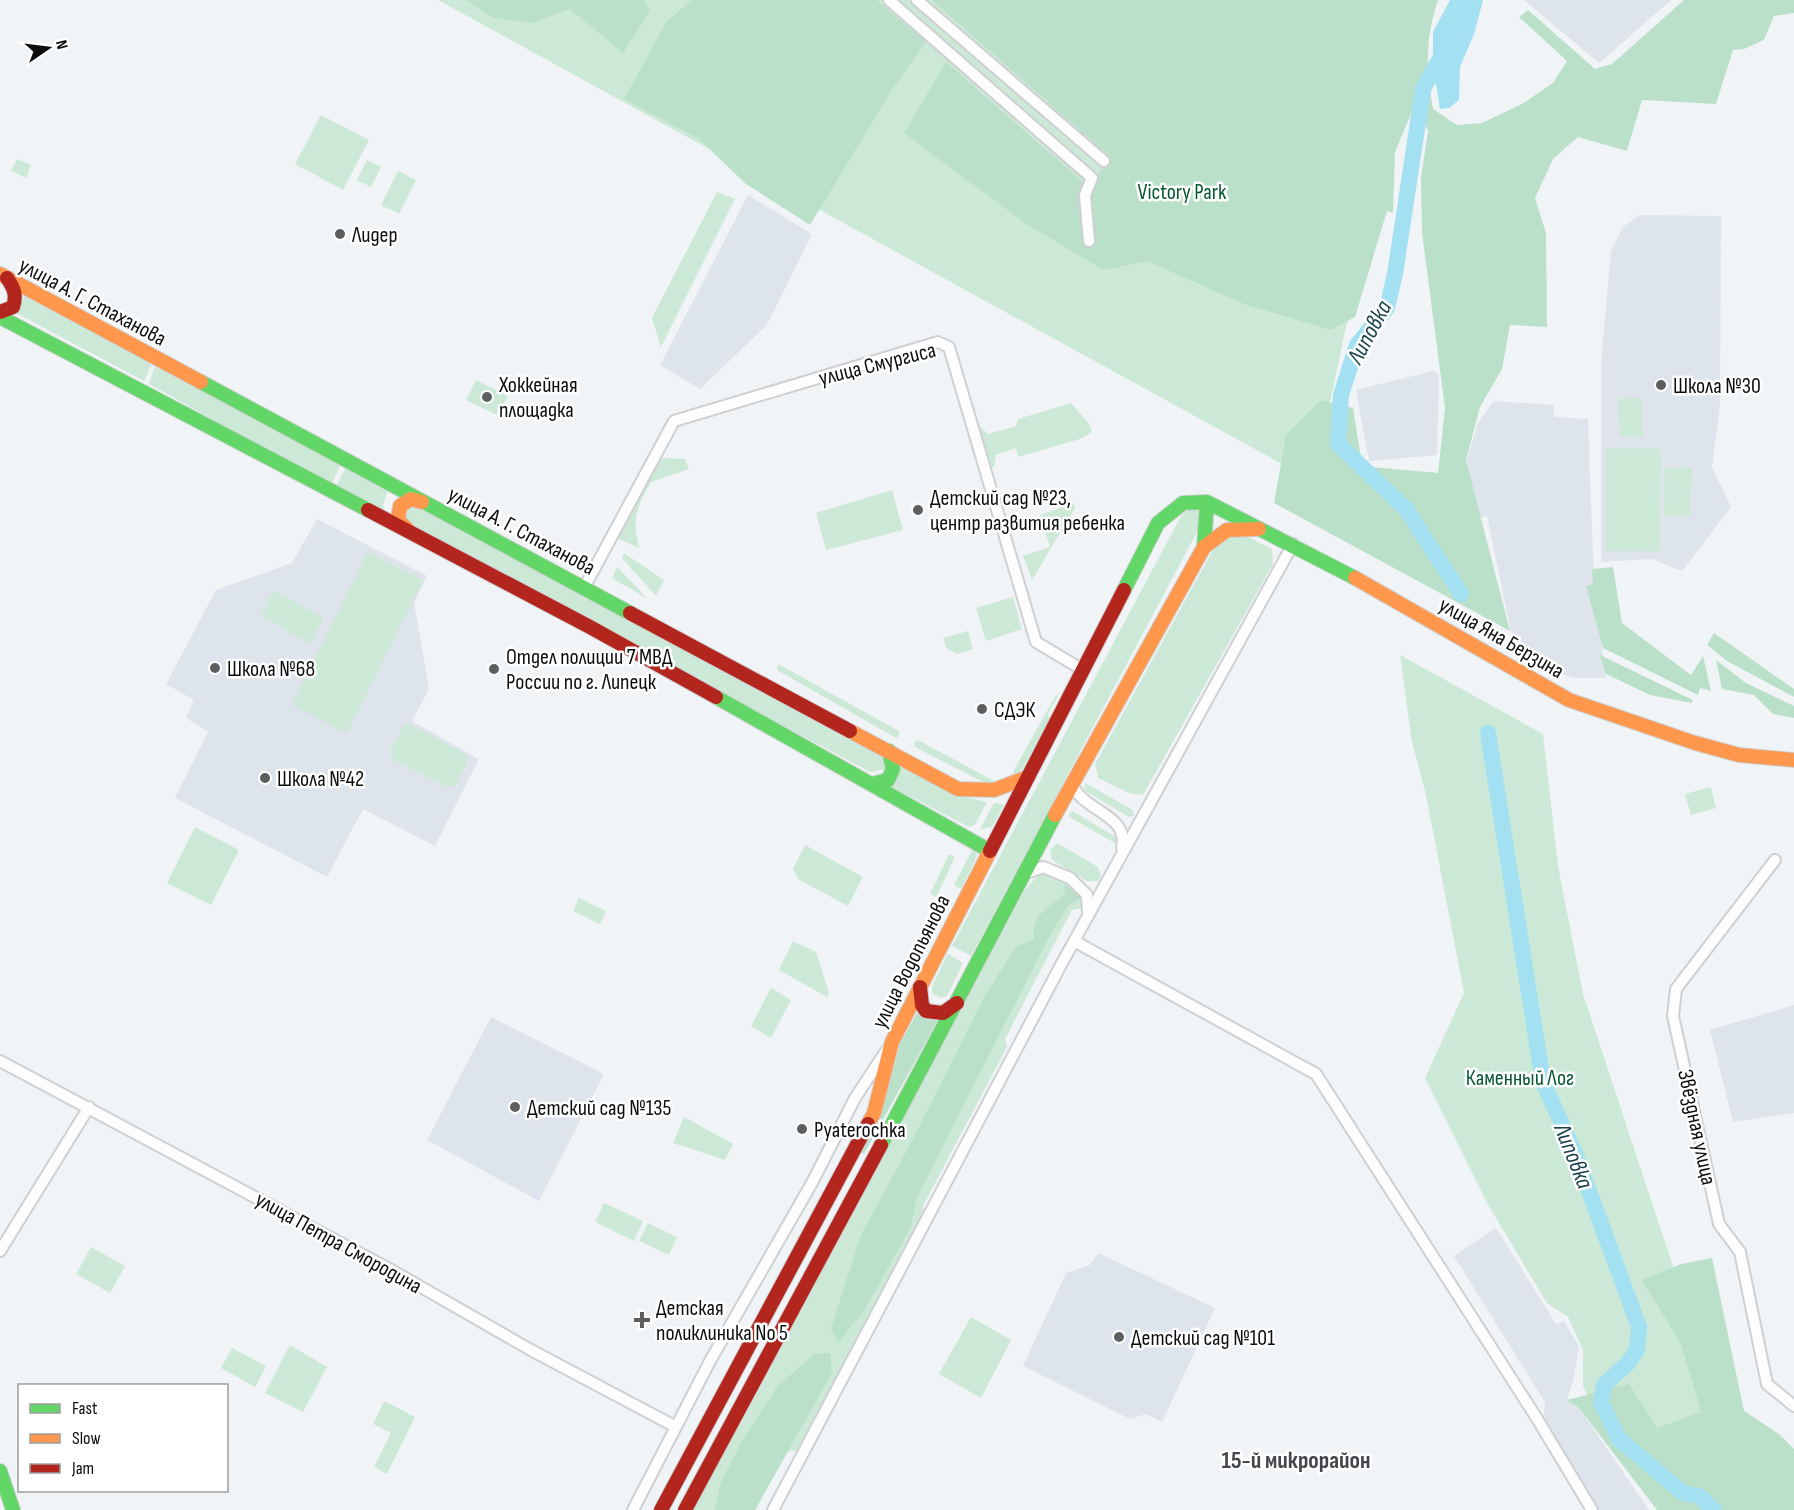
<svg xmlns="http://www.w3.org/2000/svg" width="1794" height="1510" font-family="'Sofia Sans Condensed',sans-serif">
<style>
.built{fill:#dee4eb}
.green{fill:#cce8d7}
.forest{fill:#bbe0ca}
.water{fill:#a3e1f2}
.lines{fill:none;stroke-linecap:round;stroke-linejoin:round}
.river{stroke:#a3e1f2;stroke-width:16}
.street-casing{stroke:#ced0d2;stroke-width:14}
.fast-casing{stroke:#ced0d2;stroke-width:16}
.slow-casing{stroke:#ced0d2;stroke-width:16}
.jam-casing{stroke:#ced0d2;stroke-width:16}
.street{stroke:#fdfdfe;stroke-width:10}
.fast{stroke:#63d668;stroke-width:14}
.slow{stroke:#ff974d;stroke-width:14}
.jam{stroke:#b3261e;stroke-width:14}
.poi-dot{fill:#5c5e5f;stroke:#fff;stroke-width:2}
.labels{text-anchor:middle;stroke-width:5;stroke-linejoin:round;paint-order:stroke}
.park-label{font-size:22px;fill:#075832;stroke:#fff}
.poi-label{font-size:22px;fill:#0b0d0e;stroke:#fff;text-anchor:start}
.street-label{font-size:22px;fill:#0b0d0e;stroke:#fff}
.water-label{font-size:24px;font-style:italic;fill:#1b434d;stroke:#fff}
.neighbourhood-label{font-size:24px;font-weight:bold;fill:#43464a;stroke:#fff}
</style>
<rect width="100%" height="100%" fill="#f1f4f6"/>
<!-- built -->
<path class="built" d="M 1524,0 L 1671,0 L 1599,63 Z
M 748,195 L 812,234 L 767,325 L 700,389 L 660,365 Z
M 1639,215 L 1721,216 L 1720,406 L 1712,467 L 1731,507 L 1682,571 L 1652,559 L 1601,562 L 1601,363 L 1611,251 L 1623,227 Z
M 1433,371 L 1439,374 L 1437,455 L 1369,461 L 1356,390 Z
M 1493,401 L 1554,405 L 1554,417 L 1588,419 L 1594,584 L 1606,678 L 1577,678 L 1559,674 L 1544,661 L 1543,655 L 1536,656 L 1511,632 L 1487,516 L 1467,521 L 1459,485 L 1478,423 Z
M 317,519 L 427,576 L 414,603 L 429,689 L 412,721 L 479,759 L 435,846 L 363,809 L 327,877 L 175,798 L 208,732 L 186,718 L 194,700 L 166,684 L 216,590 L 292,563 Z
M 1794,1005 L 1794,1113 L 1733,1122 L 1710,1030 Z
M 491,1017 L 604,1074 L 539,1201 L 427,1140 Z
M 1496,1228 L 1556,1324 L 1564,1321 L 1579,1346 L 1574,1378 L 1567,1400 L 1579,1408 L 1649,1510 L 1600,1510 L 1548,1427 L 1544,1415 L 1545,1402 L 1454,1256 Z
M 1098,1253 L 1215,1308 L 1162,1422 L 1146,1414 L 1130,1419 L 1023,1366 L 1066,1273 L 1090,1265 Z"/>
<!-- green -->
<path class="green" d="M 438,0 L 1417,0 L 1424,31 L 1346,327 L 1327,417 L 1331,491 Z
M 321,115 L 369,140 L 343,190 L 295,164 Z
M 17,159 L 31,165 L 26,178 L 11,171 Z
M 367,160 L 381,167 L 371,187 L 357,180 Z
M 398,171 L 416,180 L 399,214 L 381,205 Z
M 717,192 L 735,199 L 661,347 L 652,318 Z
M 25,295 L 153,361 L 144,381 L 14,312 L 20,307 Z
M 156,362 L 342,462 L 331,485 L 149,384 Z
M 476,380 L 506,395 L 507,398 L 497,415 L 466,400 Z
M 1641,398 L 1643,436 L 1620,437 L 1618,399 Z
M 1071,403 L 1089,424 L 1092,432 L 1080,439 L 1018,457 L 1016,448 L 996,455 L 994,467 L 990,468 L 978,429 L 982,428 L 988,434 L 1016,426 L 1018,419 Z
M 1606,448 L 1661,449 L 1660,551 L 1606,551 Z
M 660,458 L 685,459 L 689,469 L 651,482 C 636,510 632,517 639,548 L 617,538 Z
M 347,465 L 389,488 L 383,504 L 384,512 L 336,486 Z
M 1665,467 L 1692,468 L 1690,516 L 1664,515 Z
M 892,490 L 903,530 L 826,550 L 816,513 Z
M 411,503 L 874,748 L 887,761 L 885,769 L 870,772 L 410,526 C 405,516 402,511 411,503 Z
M 1074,503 L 1075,508 L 1032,580 L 1023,556 L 1050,547 L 1040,515 Z
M 1191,508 L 1202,512 L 1204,519 L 971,956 L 952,946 L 1181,516 Z
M 1234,534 L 1250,538 L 1272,549 L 1273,564 L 1143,795 L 1129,793 L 1098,778 L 1095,764 L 1218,541 Z
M 368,552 L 423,580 L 347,733 L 292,705 Z
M 624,553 L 664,580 L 656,596 L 622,558 Z
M 617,567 L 648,599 L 612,578 Z
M 274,590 L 323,618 L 311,644 L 261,616 Z
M 1013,597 L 1022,629 L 986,641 L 976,608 Z
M 968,631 L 973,649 L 957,654 L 946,648 L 943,638 Z
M 1400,655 L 1543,734 L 1558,866 L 1583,994 L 1711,1381 L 1702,1430 L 1600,1426 L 1583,1385 L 1583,1350 L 1568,1317 L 1547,1303 L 1487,1203 L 1425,1078 L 1464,993 L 1426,795 L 1412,742 Z
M 778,664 L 899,731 L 899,736 L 896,738 L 777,670 Z
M 1056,695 L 1058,696 L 1048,714 L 1050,719 L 1023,768 L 1017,775 L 1013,772 Z
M 410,724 L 467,755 L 467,763 L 455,786 L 448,787 L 392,759 L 390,751 L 403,726 Z
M 918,740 L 994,781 L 986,783 L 977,779 L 915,747 L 915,742 Z
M 901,764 L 962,796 L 987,802 L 975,825 L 969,827 L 890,786 Z
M 1085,783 L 1133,810 L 1134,816 L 1129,817 L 1084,790 Z
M 1711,787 L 1716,808 L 1691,815 L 1685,794 Z
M 994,803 L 1004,804 L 992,827 L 980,829 Z
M 1072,811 L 1118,838 L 1118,845 L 1068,816 Z
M 195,827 L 239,850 L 211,905 L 167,883 Z
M 1057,843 L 1098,867 L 1101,876 L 1098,881 L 1087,881 L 1052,860 L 1050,850 Z
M 805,845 L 863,877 L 848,906 L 798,879 L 793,869 Z
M 973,848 L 978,849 L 976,858 L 961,889 L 954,885 Z
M 949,854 L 955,857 L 936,897 L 930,894 Z
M 1049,873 L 1081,892 L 1085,901 L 1082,908 L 1072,910 L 1005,1039 L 1007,1047 L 923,1206 L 925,1213 L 797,1450 L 787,1452 L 755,1510 L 692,1510 L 1025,890 L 1039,874 Z
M 579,898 L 606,911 L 600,924 L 573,911 Z
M 793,941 L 816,952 L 829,993 L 827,997 L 779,970 Z
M 948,954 L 963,963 L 947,996 L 941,998 L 932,993 L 932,986 Z
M 771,988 L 791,1000 L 771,1038 L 751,1026 Z
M 684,1117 L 733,1144 L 725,1160 L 673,1143 Z
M 604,1203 L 643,1221 L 634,1241 L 595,1222 Z
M 648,1223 L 677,1237 L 669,1255 L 639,1241 Z
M 91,1247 L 125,1266 L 110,1293 L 76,1274 Z
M 971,1317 L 1011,1340 L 981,1398 L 939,1374 Z
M 290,1345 L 327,1367 L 303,1412 L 265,1393 Z
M 232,1348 L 266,1366 L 255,1387 L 221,1368 Z
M 384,1401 L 415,1417 L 387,1474 L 374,1467 L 391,1433 L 373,1424 Z"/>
<!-- forest -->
<path class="forest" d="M 466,0 L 643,0 L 650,10 L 623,53 L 570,9 L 532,23 L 494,18 Z
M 692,0 L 877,0 L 926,42 L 891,91 L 810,225 L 746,184 L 699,139 L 624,99 L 667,21 Z
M 932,0 L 1438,0 C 1425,39 1426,69 1433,109 L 1457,125 L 1482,123 L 1522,104 L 1553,83 L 1567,61 L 1519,17 L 1528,10 L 1595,69 L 1612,64 L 1684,0 L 1794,0 L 1794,13 L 1774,16 L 1764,40 L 1744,49 L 1733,50 L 1716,104 L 1642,100 L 1627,151 L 1578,137 L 1553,159 L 1535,198 L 1546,233 L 1547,327 L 1510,325 L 1502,369 L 1480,407 L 1466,460 L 1510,631 L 1274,503 L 1286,435 L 1321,400 L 1353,408 L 1361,458 L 1372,467 L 1438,473 L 1445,408 L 1422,233 L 1421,177 L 1428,131 L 1416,102 L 1395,152 L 1393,213 L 1387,211 L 1355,317 L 1331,330 L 1244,304 L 1147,261 L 1104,270 L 1025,223 L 904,133 L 946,62 L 1084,183 L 1107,166 L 1099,147 Z
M 1613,567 L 1622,623 L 1691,675 L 1703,656 L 1711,691 L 1700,688 L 1698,695 L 1603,648 L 1586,586 L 1593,584 L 1592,569 Z
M 1714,633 L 1794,689 L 1794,697 L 1727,661 L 1707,645 Z
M 1600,655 L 1693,700 L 1692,703 L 1650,695 L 1606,674 Z
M 1716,660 L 1746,683 L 1794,706 L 1794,718 L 1773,714 L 1754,695 L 1722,689 Z
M 1064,884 L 1083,897 L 1068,906 L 1051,933 L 917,1197 L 910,1229 L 865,1309 L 838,1343 L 831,1328 L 861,1235 L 914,1137 L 986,994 L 1016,947 L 1034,939 C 1031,912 1049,910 1065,893 Z
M 919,1009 L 938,1020 L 864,1154 L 860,1152 L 883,1106 L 900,1044 Z
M 1712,1258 L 1744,1411 L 1779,1434 L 1794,1449 L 1794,1510 L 1657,1510 L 1579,1408 L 1567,1400 L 1629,1384 L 1657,1428 L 1701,1412 L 1681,1344 L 1642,1280 L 1681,1264 Z
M 830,1353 L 832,1373 L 755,1510 L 715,1510 L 721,1482 L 742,1441 L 777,1387 L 814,1354 Z"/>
<!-- water -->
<path class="water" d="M 1450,0 L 1483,0 L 1474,34 L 1460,67 L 1459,100 L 1449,108 L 1440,109 L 1433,65 L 1433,32 Z"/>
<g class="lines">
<!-- river -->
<path class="river" d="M 1443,53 L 1423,89 L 1395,274 L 1387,308 L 1357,345 L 1341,395 L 1338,444 L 1406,509 L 1461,594
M 1488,733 L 1543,1082 L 1575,1153 L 1639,1327 L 1637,1350 L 1629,1362 L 1604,1385 L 1601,1402 L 1619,1439 L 1683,1493 L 1699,1496 L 1714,1510"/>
<!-- street casing -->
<g class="street-casing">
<path id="street" d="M 889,0 L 1092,178 L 1085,195 L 1089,241
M 917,0 L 1104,161
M 584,588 L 674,421 L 938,342 L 949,347 L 1036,642 L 1083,670
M 1072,782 C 1079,811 1130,813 1122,848
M 1775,860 L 1676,989 L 1673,1016 L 1719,1224 L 1740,1252 L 1767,1384 L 1794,1406
M 1024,874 L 1043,867 L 1070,878 L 1087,895 L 1088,914
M 1074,941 L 1316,1074 L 1536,1417 L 1592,1510
M 0,1061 L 393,1271 L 529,1349 L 676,1427
M 0,1251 L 89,1107
M 633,1510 L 710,1361 L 813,1181 L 855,1098 L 886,1051
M 773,1510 L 1062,963 L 1293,544"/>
</g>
<!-- fast casing -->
<g class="fast-casing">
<path id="fast" d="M 0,317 L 368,510
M 201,382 L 630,613
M 1204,547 L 1207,502
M 1124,590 L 1158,523 L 1183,503 L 1207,502 L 1355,578
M 716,697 L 990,851
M 872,784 L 888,780 L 893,769 L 889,751
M 881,1145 L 1055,815
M 0,1471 L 13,1510"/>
</g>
<!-- slow casing -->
<g class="slow-casing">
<path id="slow" d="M 0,274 L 201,382
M 407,529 L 398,520 L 400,506 L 411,499 L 422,502
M 1355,578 L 1569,700 L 1695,743 L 1739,755 L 1794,760
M 850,731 L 958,789 L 994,790 L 1028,777
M 1055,815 L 1204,547 L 1227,530 L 1259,529
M 868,1124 L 874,1113 L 892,1042 L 990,851"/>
</g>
<!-- jam casing -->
<g class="jam-casing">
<path id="jam" d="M 0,312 L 13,307 C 17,295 14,288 7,278
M 368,510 L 590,627 L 716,697
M 630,613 L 850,731
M 990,851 L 1124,590
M 920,987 L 922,1005 L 926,1011 L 943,1013 L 957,1003
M 661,1510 L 868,1124
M 685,1510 L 881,1145"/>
</g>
<!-- street -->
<use href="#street" class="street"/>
<!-- fast -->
<use href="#fast" class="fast"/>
<!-- slow -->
<use href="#slow" class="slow"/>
<!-- jam -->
<use href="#jam" class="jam"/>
</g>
<!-- markers -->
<g class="poi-dot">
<circle cx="340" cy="234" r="6"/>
<circle cx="1661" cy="385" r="6"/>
<circle cx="487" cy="397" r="6"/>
<circle cx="918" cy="510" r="6"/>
<circle cx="215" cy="668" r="6"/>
<circle cx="494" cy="669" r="6"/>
<circle cx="982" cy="709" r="6"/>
<circle cx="265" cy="778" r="6"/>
<circle cx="515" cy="1107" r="6"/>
<circle cx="802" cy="1129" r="6"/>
<path d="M639 1311h6v6h6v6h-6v6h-6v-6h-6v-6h6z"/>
<circle cx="1119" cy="1337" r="6"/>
</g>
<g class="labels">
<!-- park labels -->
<g class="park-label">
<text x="1182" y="199">Victory Park</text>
<text x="1520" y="1085">Каменный Лог</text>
</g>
<!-- poi labels -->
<g class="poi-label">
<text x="352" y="242">Лидер</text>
<text x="499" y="392">Хоккейная<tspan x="499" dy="25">площадка</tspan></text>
<text x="1673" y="393">Школа №30</text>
<text x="930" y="505">Детский сад №23,<tspan x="930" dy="25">центр развития ребенка</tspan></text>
<text x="506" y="664">Отдел полиции 7 МВД<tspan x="506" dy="25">России по г. Липецк</tspan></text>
<text x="227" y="676">Школа №68</text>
<text x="994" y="717">СДЭК</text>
<text x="277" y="786">Школа №42</text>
<text x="527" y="1115">Детский сад №135</text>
<text x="814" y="1137">Pyaterochka</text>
<text x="656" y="1315">Детская<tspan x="656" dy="25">поликлиника No 5</tspan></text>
<text x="1131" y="1345">Детский сад №101</text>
</g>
<!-- street labels -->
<g class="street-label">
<text transform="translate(93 301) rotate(28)" y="8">улица А. Г. Стаханова</text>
<text transform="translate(877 363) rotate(-14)" y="8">улица Смургиса</text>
<text transform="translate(522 530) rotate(28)" y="8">улица А. Г. Стаханова</text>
<text transform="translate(1502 637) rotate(30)" y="8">улица Яна Берзина</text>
<text transform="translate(910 961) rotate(-63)" y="8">улица Водопьянова</text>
<text transform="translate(1698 1127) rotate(78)" y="8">Звёздная улица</text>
<text transform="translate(339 1242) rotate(29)" y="8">улица Петра Смородина</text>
</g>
<!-- water labels -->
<g class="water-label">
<text transform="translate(1369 332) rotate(-62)" y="8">Липовка</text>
<text transform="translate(1574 1156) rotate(68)" y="8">Липовка</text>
</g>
<!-- neighbourhood labels -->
<g class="neighbourhood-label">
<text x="1296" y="1468">15-й микрорайон</text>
</g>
</g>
<!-- legend -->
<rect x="18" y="1384" width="210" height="108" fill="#ffffff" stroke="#9d9e9f" stroke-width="1.5"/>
<rect x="30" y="1404" width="30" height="9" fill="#63d668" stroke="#9d9e9f" stroke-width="1.5"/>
<text x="72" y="1414" font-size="18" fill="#0b0d0e">Fast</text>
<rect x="30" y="1434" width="30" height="9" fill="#ff974d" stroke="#9d9e9f" stroke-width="1.5"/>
<text x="72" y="1444" font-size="18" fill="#0b0d0e">Slow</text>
<rect x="30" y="1464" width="30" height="9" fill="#b3261e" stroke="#9d9e9f" stroke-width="1.5"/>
<text x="72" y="1474" font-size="18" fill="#0b0d0e">Jam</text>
<!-- north arrow -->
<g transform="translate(48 48) rotate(76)" stroke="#ffffff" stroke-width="4.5" paint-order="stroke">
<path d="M0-4.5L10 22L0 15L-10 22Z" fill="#0b0d0e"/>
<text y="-9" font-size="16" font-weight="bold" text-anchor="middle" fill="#0b0d0e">N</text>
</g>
</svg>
